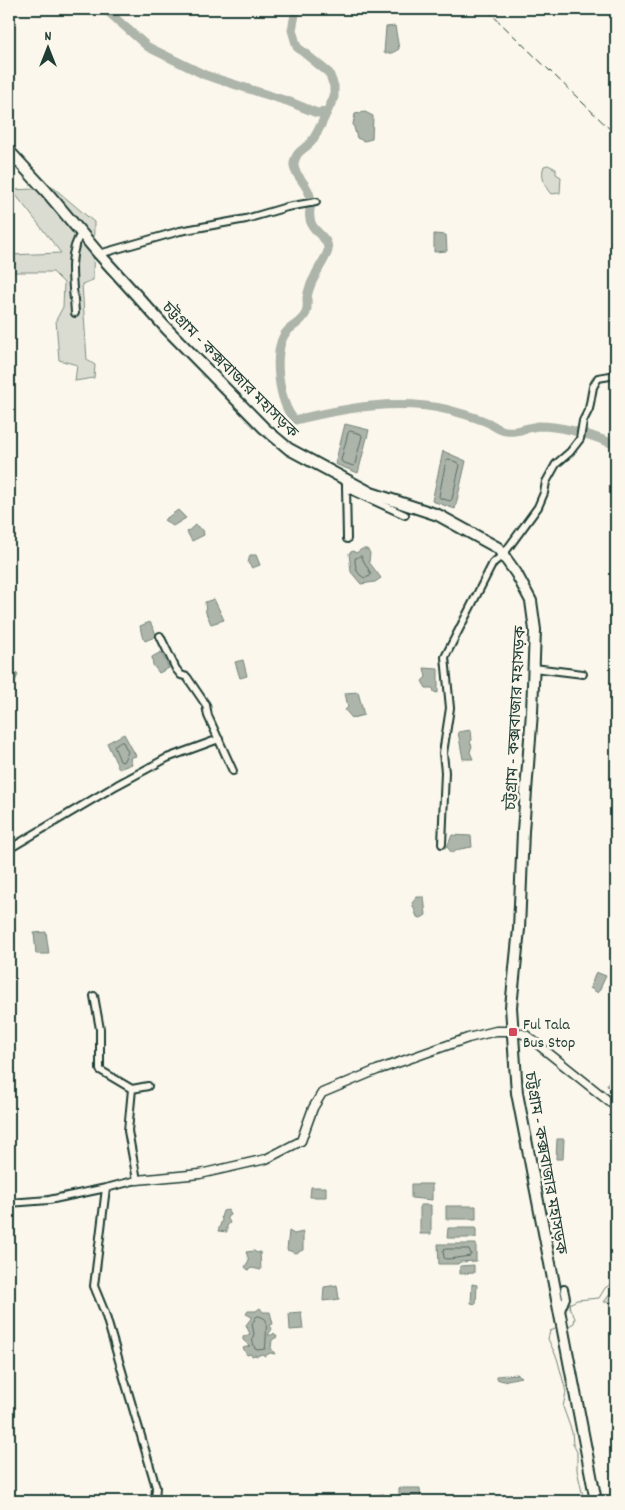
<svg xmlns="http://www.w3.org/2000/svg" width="625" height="1510" font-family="Dekko,'Noto Sans Bengali',sans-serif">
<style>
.green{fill:#dbdcd1;stroke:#7d8c82}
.water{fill:#adb4aa;stroke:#74847b}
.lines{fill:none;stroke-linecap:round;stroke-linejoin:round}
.shore{stroke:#586d63;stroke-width:1}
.stream{stroke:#74847b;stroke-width:1}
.river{stroke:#adb4aa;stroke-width:9}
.minor-casing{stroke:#1f3d34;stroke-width:10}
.major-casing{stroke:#1f3d34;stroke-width:11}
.highway-casing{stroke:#1f3d34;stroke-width:14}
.minor{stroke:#fbf7ec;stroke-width:6}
.major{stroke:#fbf7ec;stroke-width:8}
.highway{stroke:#fbf7ec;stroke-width:10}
.rail{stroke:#1f3d34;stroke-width:1;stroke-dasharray:8 4;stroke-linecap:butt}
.poi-dot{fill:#d1495b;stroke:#fbf7ec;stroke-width:2}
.labels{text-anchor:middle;stroke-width:5;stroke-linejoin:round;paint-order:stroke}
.street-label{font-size:16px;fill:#1f3d34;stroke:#fbf7ec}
.poi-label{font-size:16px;fill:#1f3d34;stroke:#fbf7ec;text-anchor:start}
</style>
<rect width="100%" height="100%" fill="#fbf7ec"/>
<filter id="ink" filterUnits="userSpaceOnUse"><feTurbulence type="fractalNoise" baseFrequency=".02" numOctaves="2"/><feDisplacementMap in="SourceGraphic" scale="10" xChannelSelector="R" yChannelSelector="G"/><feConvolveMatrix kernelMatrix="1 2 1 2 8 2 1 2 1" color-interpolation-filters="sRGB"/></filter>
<g filter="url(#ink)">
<!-- green -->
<path class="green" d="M 548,165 L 556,169 L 556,174 L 561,177 L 560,193 L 551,194 C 545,188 540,175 544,166 Z
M 54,188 L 94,222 L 93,280 L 82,284 L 87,360 L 95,365 L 94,378 L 75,381 L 77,365 L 59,360 L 56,320 L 63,307 L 64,283 L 53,272 L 9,272 L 9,255 L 61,253 L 12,190 Z
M 616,1285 L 616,1303 L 604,1302 L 610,1294 L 611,1288 Z"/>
<!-- water -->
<path class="water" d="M 395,26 L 399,49 L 392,53 L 384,53 L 386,27 Z
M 365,112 L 373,116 L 372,139 L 364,141 L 357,138 L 353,124 L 355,114 Z
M 434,234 L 446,235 L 447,251 L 434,252 Z
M 345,424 L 369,430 L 358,473 L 335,464 Z
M 443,451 L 466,461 L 455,509 L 432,501 Z
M 178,510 L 186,518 L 173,526 L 164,520 Z
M 195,525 L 203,530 L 204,535 L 192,541 L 187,532 Z
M 362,549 L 367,549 L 370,553 L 369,562 L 381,578 L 375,582 L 361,584 L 351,572 L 349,553 L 353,551 L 356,553 Z
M 250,555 L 256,555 L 260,565 L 252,568 L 248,563 Z
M 214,599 L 224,620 L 211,624 L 206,613 L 205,602 Z
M 150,622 L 157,636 L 145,641 L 142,636 L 140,626 Z
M 161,652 L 169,668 L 159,673 L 153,665 L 152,657 Z
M 243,660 L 247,676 L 240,678 L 235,662 Z
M 9,665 L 18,675 L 15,681 L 9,686 Z
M 424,668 L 438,669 L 438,693 L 434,692 L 433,688 L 426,688 L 422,681 L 426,677 Z
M 358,692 L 364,715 L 352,718 L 345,710 L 348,707 L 345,693 Z
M 471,730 L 472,740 L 470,742 L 472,746 L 470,752 L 473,759 L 463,759 L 458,732 Z
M 124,734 L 136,756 L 130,758 L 132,764 L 119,769 L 107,743 Z
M 452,835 L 471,836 L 472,847 L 460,849 L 452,853 L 447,847 Z
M 417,897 L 424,897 L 426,915 L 421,918 L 417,917 L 412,903 Z
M 46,932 L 49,954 L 36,954 L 34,933 Z
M 596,972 L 606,976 L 598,993 L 590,988 Z
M 616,1061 L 616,1090 L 607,1086 Z
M 557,1139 L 564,1139 L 563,1159 L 556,1159 Z
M 411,1184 L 432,1184 L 432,1200 L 411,1198 Z
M 311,1187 L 326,1187 L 326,1197 L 310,1197 Z
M 420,1205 L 431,1205 L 431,1234 L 420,1234 Z
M 446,1206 L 476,1206 L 476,1219 L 446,1219 Z
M 228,1210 L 230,1215 L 227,1217 L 230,1223 L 227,1226 L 227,1232 L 218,1231 L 222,1220 L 221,1217 L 223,1211 Z
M 448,1228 L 476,1228 L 476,1238 L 447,1238 Z
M 289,1231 L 294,1234 L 303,1232 L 303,1250 L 296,1253 L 287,1250 Z
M 438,1244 L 476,1244 L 476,1261 L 460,1262 L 458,1264 L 439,1264 Z
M 254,1251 L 257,1253 L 260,1252 L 261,1270 L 252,1268 L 248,1270 L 245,1267 L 249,1260 L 246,1252 Z
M 474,1265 L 474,1273 L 460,1274 L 460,1266 Z
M 472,1284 L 477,1285 L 476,1304 L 471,1303 Z
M 337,1285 L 339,1299 L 323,1301 L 324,1287 Z
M 260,1308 L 263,1312 L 270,1312 L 273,1324 L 270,1325 L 272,1329 L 268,1335 L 272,1335 L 274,1333 L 277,1337 L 272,1340 L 271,1348 L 275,1354 L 270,1353 L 265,1356 L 262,1354 L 257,1356 L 255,1355 L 252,1356 L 251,1354 L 247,1355 L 243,1348 L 250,1346 L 243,1340 L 243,1337 L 250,1334 L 246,1325 L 252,1317 L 246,1314 L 248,1311 L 256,1311 Z
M 301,1312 L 303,1329 L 290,1330 L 289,1313 Z
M 517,1374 L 521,1377 L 503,1381 L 497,1379 L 497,1376 Z
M 399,1488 L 420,1488 L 421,1501 L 399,1501 Z
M 384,1494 L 385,1501 L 363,1501 L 363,1496 Z"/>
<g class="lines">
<!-- shore -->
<path class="shore" d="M 350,431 L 361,434 L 362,436 L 355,464 L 353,466 L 342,462 L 341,460 L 348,433 Z
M 449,459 L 458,463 L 460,465 L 452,499 L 450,501 L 440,498 L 439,496 L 446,461 Z
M 361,556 L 371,574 L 370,576 L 365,578 C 357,575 355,567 355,559 Z
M 120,742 L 123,742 L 128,752 L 123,762 L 120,761 L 114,746 Z
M 446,1249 L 469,1249 L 471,1254 L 470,1256 C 461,1257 454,1259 445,1259 L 444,1257 L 443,1251 Z
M 259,1316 C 261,1317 265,1318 266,1320 C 267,1321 266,1346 265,1349 L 258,1350 L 255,1349 L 252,1339 L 254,1334 L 252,1324 L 256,1317 Z"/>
<!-- stream -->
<path class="stream" d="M 567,1327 L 574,1323 L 575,1318 L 570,1309 L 569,1304 L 577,1300 L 599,1298 L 605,1288 L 616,1281
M 558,1328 L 550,1331 L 548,1339 L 557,1358 L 564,1384 L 566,1392 L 563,1407 L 572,1432 L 573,1444 L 577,1452 L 577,1470 L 584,1501"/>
<!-- river -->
<path class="river" d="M 105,9 L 148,47 L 205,75 L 290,102 L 317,113 L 327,112 L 334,97 L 334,86 L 329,73 L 297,47 L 292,30 L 296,9
M 327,112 C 322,122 318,133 311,142 C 307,147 300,150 297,155 C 294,160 293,165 295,170 C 299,179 308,186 310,196 C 313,207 306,213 312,225 C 317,234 329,239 328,250 C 328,255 317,270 315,276 C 311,283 308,291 307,298 C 307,303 308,308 306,313 C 300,325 291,325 285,334 C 272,352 279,406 295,420 C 345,408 398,398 449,410 C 463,414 476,417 489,423 C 494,426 500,431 506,431 C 517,433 528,427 539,426 C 564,426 594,436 616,445"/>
<!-- minor casing -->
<g class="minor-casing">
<path id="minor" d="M 99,254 L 180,231 L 246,219 L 287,207 L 316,202
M 75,313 C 74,289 66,254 81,234
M 346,485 L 347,539
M 346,488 L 405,515
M 160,636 L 176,669 L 181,675 L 187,677 L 206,705 L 208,716 L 233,771
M 534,668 L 583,674
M 442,844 L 445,772 L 443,753 L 450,708 L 445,657 L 493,563 L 503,555 L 538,507 L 544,493 L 546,482 L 556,464 L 570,452 L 580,439 L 583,421 L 589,409 L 593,387 L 598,378 L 616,375
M 9,849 L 117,785 L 167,758 L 219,739
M 94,996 L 100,1029 L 100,1070 L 132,1089 L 128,1131 L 137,1180 L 106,1188 L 94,1286 L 105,1313 L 156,1487 L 155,1501
M 132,1089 L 148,1086
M 9,1203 L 49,1200 L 106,1188
M 560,1313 L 566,1298 L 564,1289"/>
</g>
<!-- major casing -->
<g class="major-casing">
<path id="major" d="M 137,1180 L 200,1174 L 266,1159 L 301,1141 L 313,1108 L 322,1093 L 377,1070 L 468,1038 L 496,1031 L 513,1031 L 526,1035 L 616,1107"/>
</g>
<!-- highway casing -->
<g class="highway-casing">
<path id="highway" d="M 9,151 L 46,191 L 99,254 L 166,328 L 264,428 L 289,449 L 371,493 L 438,515 L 498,548 L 516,573 L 531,601 L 535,630 L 532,712 L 523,831 L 519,929 L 511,1007 L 517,1093 L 596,1501"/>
</g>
<!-- minor -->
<use href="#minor" class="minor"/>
<!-- major -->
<use href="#major" class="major"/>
<!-- highway -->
<use href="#highway" class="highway"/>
<!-- rail -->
<path class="rail" d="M 486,9 L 616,135"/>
</g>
</g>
<!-- markers -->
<rect class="poi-dot" x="508" y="1027" width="10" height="10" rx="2.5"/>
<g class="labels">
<!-- street labels -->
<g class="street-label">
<text transform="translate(231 369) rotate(45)" y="6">চট্টগ্রাম - কক্সবাজার মহাসড়ক</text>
<text transform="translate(514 718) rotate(-87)" y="6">চট্টগ্রাম - কক্সবাজার মহাসড়ক</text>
<text transform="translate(547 1163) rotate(80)" y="6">চট্টগ্রাম - কক্সবাজার মহাসড়ক</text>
</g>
<!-- poi labels -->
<g class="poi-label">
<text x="523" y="1029">Ful Tala<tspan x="523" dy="18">Bus Stop</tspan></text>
</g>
</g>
<!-- margin -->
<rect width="625" height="1510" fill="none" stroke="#fbf7ec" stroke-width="30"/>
<rect x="15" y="15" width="595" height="1480" fill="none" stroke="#1f3d34" stroke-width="2" filter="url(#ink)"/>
<!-- north arrow -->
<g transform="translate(48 48)" stroke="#fbf7ec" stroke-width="4" paint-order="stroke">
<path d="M0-4L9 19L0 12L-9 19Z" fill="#1f3d34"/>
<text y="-8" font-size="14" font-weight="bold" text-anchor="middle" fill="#1f3d34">N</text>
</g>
</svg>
